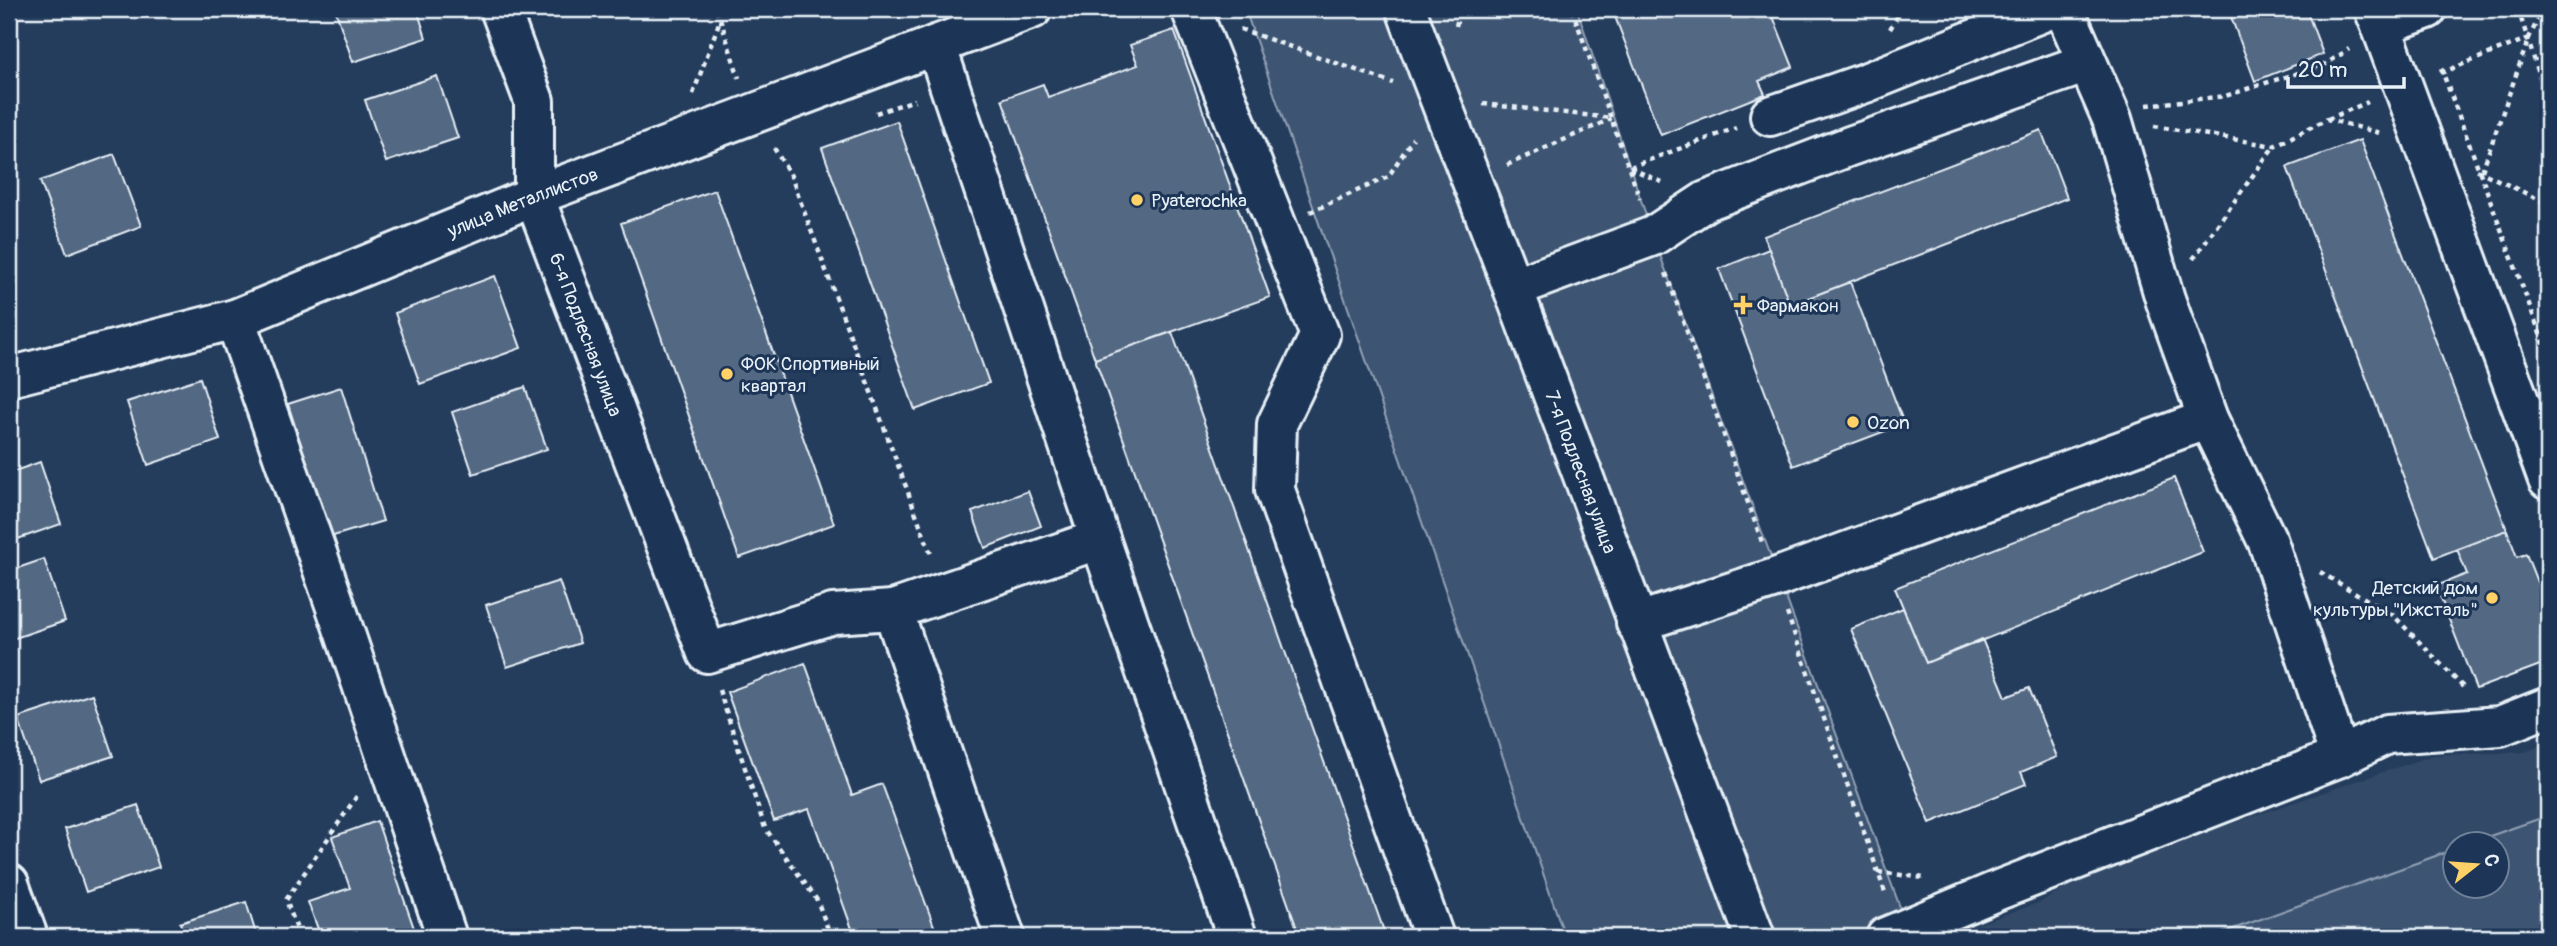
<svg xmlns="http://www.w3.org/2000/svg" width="2557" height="946" font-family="Pangolin,sans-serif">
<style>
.built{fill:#334a68;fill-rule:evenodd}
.green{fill:#3e5472;stroke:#93a2b5;stroke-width:2}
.building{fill:#536782;stroke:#e8f1f8;stroke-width:2}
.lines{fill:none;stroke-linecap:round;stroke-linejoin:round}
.minor-casing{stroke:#e8f1f8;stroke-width:44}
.path{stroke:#e8f1f8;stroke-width:4.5;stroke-dasharray:5 5;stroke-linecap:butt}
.minor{stroke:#1d3557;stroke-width:38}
.poi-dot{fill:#ffd166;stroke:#1d3557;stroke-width:2.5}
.labels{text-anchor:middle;stroke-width:6;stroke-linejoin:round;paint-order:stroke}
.poi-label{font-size:19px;fill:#e8f1f8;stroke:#1d3557;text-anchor:start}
.street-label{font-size:19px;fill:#e8f1f8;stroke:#1d3557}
</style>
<rect width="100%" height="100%" fill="#253d5d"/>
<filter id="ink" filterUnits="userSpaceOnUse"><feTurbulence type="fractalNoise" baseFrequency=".0143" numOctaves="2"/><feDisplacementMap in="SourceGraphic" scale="14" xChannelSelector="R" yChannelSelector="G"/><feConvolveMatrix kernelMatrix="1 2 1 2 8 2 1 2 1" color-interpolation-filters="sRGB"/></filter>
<g filter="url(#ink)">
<!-- built -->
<path class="built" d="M 2548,743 L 2548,937 L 1942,937 L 2041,902 L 2091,871 L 2434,755 L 2525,752 ZM 2456,844 L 2498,844 L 2498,886 L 2456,886 Z"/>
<!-- green -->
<path class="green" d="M 1245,9 L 1577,9 L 1653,236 L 1911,937 L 1565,937 Z
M 2544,817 L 2548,827 L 2548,937 L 2211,937 L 2455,849 L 2456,886 L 2498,886 L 2498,844 L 2467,844 Z"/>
<!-- building -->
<path class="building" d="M 335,9 L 417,9 L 426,38 L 353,62 Z
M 1612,9 L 1770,9 L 1793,67 L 1759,81 L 1765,94 L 1661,135 Z
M 2228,9 L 2306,9 L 2323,54 L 2255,81 Z
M 1174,30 L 1270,297 L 1095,359 L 1002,99 L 1043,84 L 1048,97 L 1138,65 L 1130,45 Z
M 437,76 L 458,138 L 386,162 L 365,100 Z
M 897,121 L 989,383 L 915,410 L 822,148 Z
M 2041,130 L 2067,198 L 1790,305 L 1764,236 Z
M 2360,140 L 2507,530 L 2434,558 L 2287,167 Z
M 114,154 L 141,226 L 67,254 L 40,181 Z
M 715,190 L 834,524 L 739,558 L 621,223 Z
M 1769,249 L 1790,305 L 1850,282 L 1904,424 L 1793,466 L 1719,269 Z
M 495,276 L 521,348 L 420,384 L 395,313 Z
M 1172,332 L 1386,937 L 1300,937 L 1095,359 Z
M 200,378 L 220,440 L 148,465 L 127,402 Z
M 341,387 L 383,521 L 330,537 L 288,404 Z
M 525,387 L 547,449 L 473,474 L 452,412 Z
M 40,462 L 61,524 L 9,542 L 9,473 Z
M 2174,478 L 2203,552 L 1926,663 L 1895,588 Z
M 1028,491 L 1041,526 L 985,548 L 972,512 Z
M 2507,530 L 2517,557 L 2526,554 L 2548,610 L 2548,662 L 2476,689 L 2436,586 L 2467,574 L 2457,549 Z
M 44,559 L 65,621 L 9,640 L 9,571 Z
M 559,581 L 580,643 L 507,667 L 486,605 Z
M 1903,608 L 1926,663 L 1982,639 L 2006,697 L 2029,688 L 2057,757 L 2021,772 L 2026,784 L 1930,823 L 1851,629 Z
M 805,663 L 852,795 L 882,784 L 938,937 L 855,937 L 809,809 L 774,821 L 727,692 Z
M 92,694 L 113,756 L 39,780 L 18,718 Z
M 138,805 L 159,867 L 86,892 L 65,829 Z
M 377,821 L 417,937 L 321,937 L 308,902 L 350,888 L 332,837 Z
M 246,902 L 257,937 L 185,937 L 180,923 Z"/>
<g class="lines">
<!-- minor casing -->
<g class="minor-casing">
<g id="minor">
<path id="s1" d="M 500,9 L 534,101 L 534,196 L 707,653 L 833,614 L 893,610"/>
<path d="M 1191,9 L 1320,335 L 1277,424 L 1275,490 L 1434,937"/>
<path id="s2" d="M 1406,9 C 1440,104 1479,196 1514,291 C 1595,506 1673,722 1755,937"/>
<path d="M 2064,9 L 2112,119 L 2165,299 L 2208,419 L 2268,542 L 2340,757"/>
<path d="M 2374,9 L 2381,26 L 2427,9"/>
<path d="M 2381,26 L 2527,422"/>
<path d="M 936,45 L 1100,539 L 1237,937"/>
<path d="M 1770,116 L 1865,83 L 2050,9"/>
<path d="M 1513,288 L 1653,236 L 1706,201 L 1850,146 L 2087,63"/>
<path d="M 235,319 L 338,613 L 447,937"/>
<path id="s3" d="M 9,377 L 235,319 L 534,196 L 1032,9"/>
<path d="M 2548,415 L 2527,422 L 2548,480"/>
<path d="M 1636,623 L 1775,578 L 2208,419"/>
<path d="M 9,884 L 28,937"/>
<path d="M 1005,937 L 893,610 L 1100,539"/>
<path d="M 1886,937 L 2001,889 L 2340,757 L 2387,734 L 2500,726 L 2548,707"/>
</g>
</g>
<!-- path -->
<path class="path" d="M 717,9 L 739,78
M 891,9 L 901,17
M 1572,9 L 1640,199
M 2518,9 L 2548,102
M 1456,26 L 1460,9
M 1240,29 L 1393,83
M 1890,29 L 1902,9
M 2441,68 L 2548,355
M 2441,73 L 2529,38
M 693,94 L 720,20
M 1483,104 L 1612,118
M 2147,105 L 2225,96 L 2326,64 L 2349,49
M 876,113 L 915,100
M 2328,119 L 2368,102
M 2154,126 L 2274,146 L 2327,119 L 2380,133
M 774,148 L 791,176 L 932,557
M 1507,165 L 1611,119
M 1630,167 L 1736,128
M 1630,168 L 1664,183
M 2477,170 L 2548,204
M 2482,171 L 2529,38 L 2543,9
M 1310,212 L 1388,177 L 1413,138
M 2193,259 L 2274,146
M 1666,273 L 1762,542
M 2320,572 L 2393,615 L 2465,689
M 1787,613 L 1886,895
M 719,690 L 765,828 L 817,900 L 831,937
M 1878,872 L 1924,878
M 300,937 L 286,900 L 359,793"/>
<!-- minor -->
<use href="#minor" class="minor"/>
</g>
</g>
<!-- markers -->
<g class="poi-dot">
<circle cx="1137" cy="200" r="7"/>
<path d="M1739.5 294.5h7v7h7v7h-7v7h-7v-7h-7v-7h7z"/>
<circle cx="727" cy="374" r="7"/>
<circle cx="1853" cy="422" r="7"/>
<circle cx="2492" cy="598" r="7"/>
</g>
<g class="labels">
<!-- poi labels -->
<g class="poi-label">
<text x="1151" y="207">Pyaterochka</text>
<text x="1757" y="312">Фармакон</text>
<text x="741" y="370">ФОК Спортивный<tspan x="741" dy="22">квартал</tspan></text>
<text x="1867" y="429">Ozon</text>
<text x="2478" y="594" text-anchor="end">Детский дом<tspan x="2478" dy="22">культуры "Ижсталь"</tspan></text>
</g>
<!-- street labels -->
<g class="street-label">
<text dy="7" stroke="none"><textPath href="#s3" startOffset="544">улица Металлистов</textPath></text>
<text dy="7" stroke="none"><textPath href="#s1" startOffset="341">6-я Подлесная улица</textPath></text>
<text dy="7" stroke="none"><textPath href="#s2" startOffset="495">7-я Подлесная улица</textPath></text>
</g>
</g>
<!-- margin -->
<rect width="2557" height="946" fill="none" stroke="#1d3557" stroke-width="35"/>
<rect x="18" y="18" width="2522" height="911" fill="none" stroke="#e8f1f8" stroke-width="2.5" filter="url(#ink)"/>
<!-- north arrow -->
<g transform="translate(2476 865) rotate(73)"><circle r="33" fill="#1d3557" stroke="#6e8097" stroke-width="2"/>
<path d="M0-5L12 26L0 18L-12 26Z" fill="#ffd166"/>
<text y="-10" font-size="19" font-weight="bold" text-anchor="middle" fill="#e8f1f8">С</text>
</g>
<!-- scale -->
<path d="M2288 77v10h116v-10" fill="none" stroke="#e8f1f8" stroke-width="3.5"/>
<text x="2298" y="77" font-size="21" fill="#e8f1f8" stroke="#1d3557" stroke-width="5" paint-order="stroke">20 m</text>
</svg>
